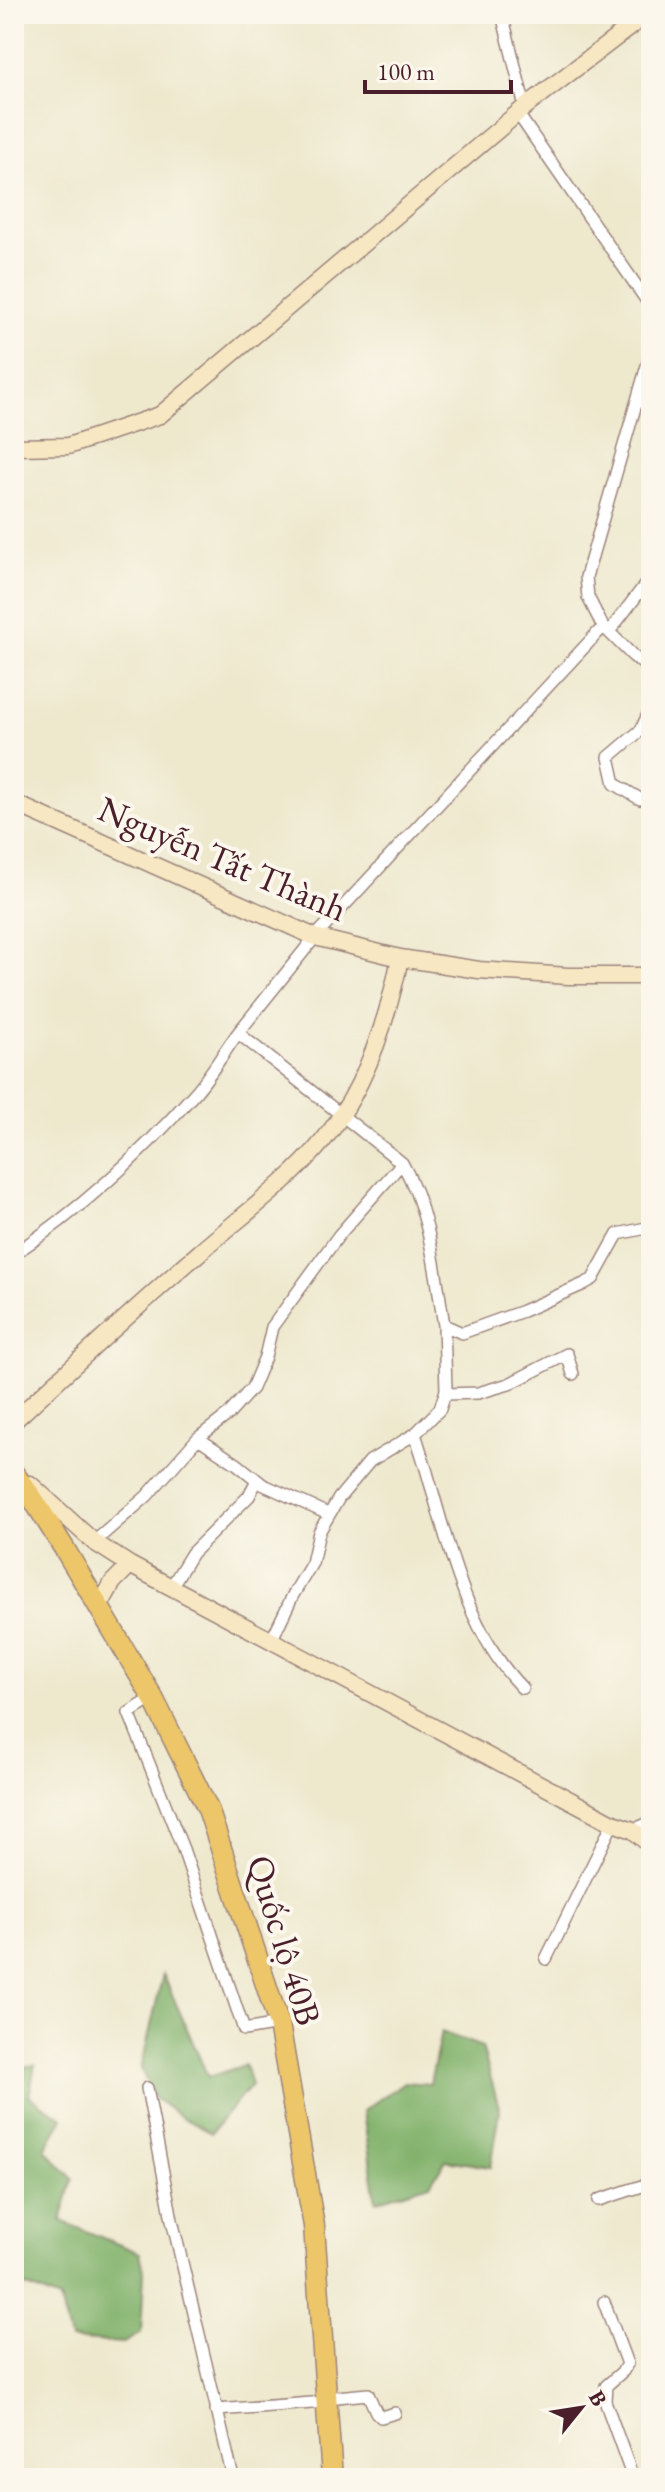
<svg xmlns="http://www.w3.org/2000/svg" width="665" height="2492" font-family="'EB Garamond',serif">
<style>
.forest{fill:#82b26c;stroke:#66684c;stroke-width:2}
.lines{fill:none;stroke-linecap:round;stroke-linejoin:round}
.street-casing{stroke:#9c847c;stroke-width:14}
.secondary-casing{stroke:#9c847c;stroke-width:19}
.highway-casing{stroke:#9c847c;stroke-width:23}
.street{stroke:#fff;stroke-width:11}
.secondary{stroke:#f7e8c3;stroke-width:16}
.highway{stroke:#ecc669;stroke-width:20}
.labels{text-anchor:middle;stroke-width:8;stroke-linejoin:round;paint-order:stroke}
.street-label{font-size:36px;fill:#4a1f2b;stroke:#fbf7ec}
</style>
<rect width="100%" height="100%" fill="#fbf7ec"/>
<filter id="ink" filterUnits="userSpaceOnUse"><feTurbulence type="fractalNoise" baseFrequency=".0125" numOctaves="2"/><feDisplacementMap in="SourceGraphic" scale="16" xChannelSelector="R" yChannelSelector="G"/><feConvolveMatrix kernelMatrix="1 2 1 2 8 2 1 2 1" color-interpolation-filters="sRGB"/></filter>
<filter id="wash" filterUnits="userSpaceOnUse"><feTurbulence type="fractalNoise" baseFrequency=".006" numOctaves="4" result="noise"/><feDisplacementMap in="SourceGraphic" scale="32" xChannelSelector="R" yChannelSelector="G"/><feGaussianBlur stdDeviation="1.8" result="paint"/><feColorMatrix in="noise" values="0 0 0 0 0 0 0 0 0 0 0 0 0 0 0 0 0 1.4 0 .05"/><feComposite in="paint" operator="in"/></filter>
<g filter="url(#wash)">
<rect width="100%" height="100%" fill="#eee8cd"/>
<!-- forest -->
<path class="forest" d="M 163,1974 L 208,2077 L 245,2065 L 251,2085 L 211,2133 L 181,2117 L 154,2098 L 141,2069 Z
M 441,2032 L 482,2047 L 500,2111 L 491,2167 L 446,2160 L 430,2184 L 376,2201 L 363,2111 L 404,2082 L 430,2084 Z
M 35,2065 L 29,2096 L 63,2118 L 45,2149 L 73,2179 L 61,2221 L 140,2253 L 144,2271 L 141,2333 L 123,2343 L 70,2339 L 60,2300 L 25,2286 L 14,2296 L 14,2224 L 23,2220 L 14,2201 L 14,2068 Z"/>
</g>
<g filter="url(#ink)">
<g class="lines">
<!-- street casing -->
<g class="street-casing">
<path id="street" d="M 502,14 L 525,107
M 518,114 L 651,307
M 604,627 L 633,656 L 651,670
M 609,632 L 651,577
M 640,799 L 615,784 L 609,757 L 641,730 L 651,708
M 402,1163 L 238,1033 L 315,937 L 603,627 L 588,597 L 586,577 L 651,352
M 14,1254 C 80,1210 142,1153 194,1094 C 211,1075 223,1053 238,1033
M 445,1394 L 478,1393 L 509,1384 L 567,1354 L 573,1374
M 415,1434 C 444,1518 458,1623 522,1688
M 198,1438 L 237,1464 L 262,1484 L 328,1514
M 94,1542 L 147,1496 L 198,1438 L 229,1414 L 252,1388 L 265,1357 L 272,1327 L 339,1235 L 402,1163 C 430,1211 435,1271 444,1325 L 462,1333 L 523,1311 L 584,1284 L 593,1279 L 618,1234 L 651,1227
M 171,1587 L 192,1553 L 249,1496 L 257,1480
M 272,1639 L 293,1595 L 312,1563 L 319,1532 L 339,1498 L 370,1461 L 415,1434 L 440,1409 L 446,1390 L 444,1325
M 153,1698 L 129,1713 L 183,1849 L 244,2030 L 279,2024
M 633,1830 L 651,1822
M 546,1959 L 613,1823
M 147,2088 L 172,2220 L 233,2478
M 599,2200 L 651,2183
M 604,2302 L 627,2364 L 623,2371 L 606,2386 L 605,2401 L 633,2478
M 326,2398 L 368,2394 L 376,2412 L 381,2417 L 395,2413
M 216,2410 L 326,2402"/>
</g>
<!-- secondary casing -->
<g class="secondary-casing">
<path id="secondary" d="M 14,447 L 68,446 L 160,415 L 525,107 L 647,14
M 14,803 L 315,937 L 400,958 L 479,970 L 568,976 L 651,976
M 14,1421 C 75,1364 136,1307 199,1253 C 240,1217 287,1184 322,1142 C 365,1090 387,1023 400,958
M 30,1484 L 94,1542 L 130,1565 L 613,1823 L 633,1830 L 651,1846
M 99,1607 L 113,1582 L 130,1565"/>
</g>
<!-- highway casing -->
<g class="highway-casing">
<path id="highway" d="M 14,1474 L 33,1499 L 64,1548 L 153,1698 L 208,1809 L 279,2024 L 314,2226 L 332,2478"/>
</g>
<!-- street -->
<use href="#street" class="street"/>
<!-- secondary -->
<use href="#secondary" class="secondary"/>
<!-- highway -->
<use href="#highway" class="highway"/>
</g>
</g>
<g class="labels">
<!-- street labels -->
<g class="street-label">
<text transform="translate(223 858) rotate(23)" y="13">Nguyễn Tất Thành</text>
<text transform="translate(285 1940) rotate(73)" y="13">Quốc lộ 40B</text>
</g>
</g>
<!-- margin -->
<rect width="665" height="2492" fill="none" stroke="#fbf7ec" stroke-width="48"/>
<!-- north arrow -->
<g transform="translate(581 2408) rotate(60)" stroke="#fbf7ec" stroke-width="6" paint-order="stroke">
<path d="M0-6L14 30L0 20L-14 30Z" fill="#4a1f2b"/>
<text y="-12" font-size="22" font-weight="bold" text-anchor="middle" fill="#4a1f2b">B</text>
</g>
<!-- scale -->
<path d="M365 80v12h146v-12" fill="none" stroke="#4a1f2b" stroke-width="4"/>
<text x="377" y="80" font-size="24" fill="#4a1f2b" stroke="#fbf7ec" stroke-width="6" paint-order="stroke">100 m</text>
</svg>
